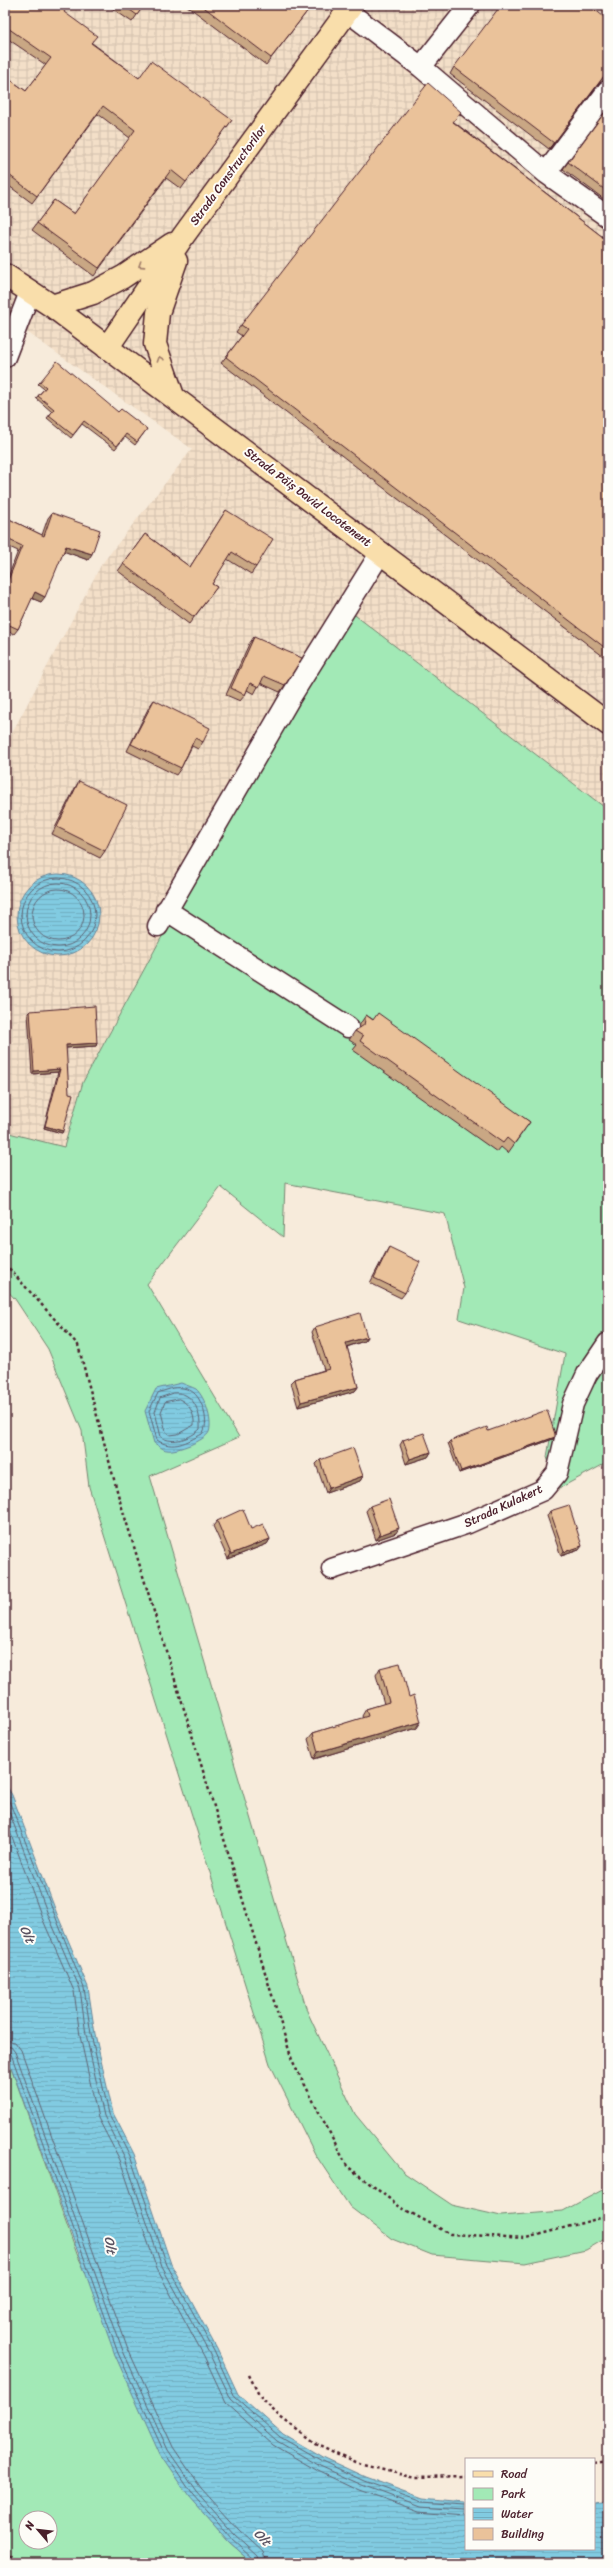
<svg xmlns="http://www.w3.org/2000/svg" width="613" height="2568" font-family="Sriracha,sans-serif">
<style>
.industrial{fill:url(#industrial-grid)}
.green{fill:#a2e9b6;stroke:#768470;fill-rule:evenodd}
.water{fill:url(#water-rules);stroke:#6b8698}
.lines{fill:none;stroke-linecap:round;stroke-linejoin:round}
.shore{stroke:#606474;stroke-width:1}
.minor-casing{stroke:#4a1f2b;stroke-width:23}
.major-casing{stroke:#4a1f2b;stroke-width:25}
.path{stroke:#4a1f2b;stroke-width:2.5;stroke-dasharray:3 3;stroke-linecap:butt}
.minor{stroke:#fdfcf7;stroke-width:20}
.major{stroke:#f9deab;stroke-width:22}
.wall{fill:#c9a784;stroke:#4a1f2b}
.shaded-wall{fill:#a4886c;stroke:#4a1f2b}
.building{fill:#eac29a;stroke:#4a1f2b}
.oneway{stroke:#a27e6b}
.labels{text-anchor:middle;stroke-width:4;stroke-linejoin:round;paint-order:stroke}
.street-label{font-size:12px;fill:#4a1f2b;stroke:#fdfcf7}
.water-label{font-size:13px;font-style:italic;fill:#5a5362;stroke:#fdfcf7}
</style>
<defs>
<pattern id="industrial-grid" width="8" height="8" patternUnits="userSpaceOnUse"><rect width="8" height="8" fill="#f3dfc8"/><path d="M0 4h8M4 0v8" fill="none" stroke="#d2bfac"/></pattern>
<pattern id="water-rules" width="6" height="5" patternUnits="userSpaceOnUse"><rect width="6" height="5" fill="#81cbe1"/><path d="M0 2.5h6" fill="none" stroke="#71aec1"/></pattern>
</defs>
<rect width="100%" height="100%" fill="#f7ebdb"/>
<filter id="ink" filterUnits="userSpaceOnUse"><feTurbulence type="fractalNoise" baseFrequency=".025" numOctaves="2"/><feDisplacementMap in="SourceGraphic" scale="8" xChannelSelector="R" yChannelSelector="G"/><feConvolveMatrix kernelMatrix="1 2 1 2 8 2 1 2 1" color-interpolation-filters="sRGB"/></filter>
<g filter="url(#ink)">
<!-- industrial -->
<path class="industrial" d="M 5,5 L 608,5 L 608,810 L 347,610 L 178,907 L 83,1082 L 64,1148 L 5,1132 L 5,746 L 101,565 L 192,449 L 24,330 L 5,376 Z"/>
<!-- green -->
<path class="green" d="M 347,609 L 608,810 L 608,1462 L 558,1489 L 547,1457 L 565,1354 L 459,1319 L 464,1288 L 445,1214 L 285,1183 L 283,1237 L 221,1187 L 147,1284 L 239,1437 L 150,1476 L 307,2011 L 355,2114 L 403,2172 L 452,2205 L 501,2216 L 563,2211 L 608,2187 L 608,2237 L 586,2250 L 525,2263 L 432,2255 L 392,2239 L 350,2207 L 315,2154 L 270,2064 L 89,1487 L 82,1431 L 48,1349 L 15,1299 L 5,1288 L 5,1132 L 64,1147 L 83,1082 L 178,907 Z
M 5,2050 L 77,2254 L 190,2497 L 228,2541 L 253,2563 L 5,2563 ZM 26,2518 L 50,2518 L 50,2542 L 26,2542 Z"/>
<!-- water -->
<path class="water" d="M17 915a41 41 0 1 1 82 0a41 41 0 1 1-82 0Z
M 181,1383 C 186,1385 192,1387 196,1389 C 205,1397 213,1421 209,1432 C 206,1440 176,1452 167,1450 C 163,1450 158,1445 154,1443 L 145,1411 L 156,1389 Z
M 5,1783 L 12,1795 L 57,1914 L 88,1987 L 95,2034 L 113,2113 L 134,2154 L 171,2264 L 217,2349 L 238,2394 L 283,2434 L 324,2458 L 365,2477 L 423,2498 L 466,2502 L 466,2549 L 594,2549 L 594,2502 L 608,2500 L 608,2563 L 253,2563 L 228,2541 L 189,2497 L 160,2455 L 115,2355 L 5,2050 Z"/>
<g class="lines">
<!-- shore -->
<path class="shore" d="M21 915a37 37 0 1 1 74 0a37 37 0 1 1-74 0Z
M26 915a32 32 0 1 1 64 0a32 32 0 1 1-64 0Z
M32 915a26 26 0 1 1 52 0a26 26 0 1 1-52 0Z
M 173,1388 C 180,1387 188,1388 194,1393 C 203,1401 210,1424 202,1434 C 187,1442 173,1451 157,1440 L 149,1411 L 158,1393 Z
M 174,1393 C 193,1391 201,1412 200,1429 C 191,1438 173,1445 161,1437 L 155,1412 L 160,1398 Z
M 179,1399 C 189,1403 195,1414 194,1425 L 178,1434 L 170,1435 L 166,1432 L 161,1412 L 165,1402 Z
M 5,1791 L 84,1988 L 91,2034 L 109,2114 L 130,2156 L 167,2265 L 214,2351 L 235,2397 L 280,2437 L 322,2461 L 364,2481 L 422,2502 L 466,2505
M 5,1801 L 49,1917 L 80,1989 L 86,2035 L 104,2116 L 125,2158 L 162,2267 L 209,2353 L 231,2399 L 277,2441 L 320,2466 L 362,2485 L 420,2507 L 466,2510
M 5,1818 L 43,1920 L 74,1991 L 80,2036 L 98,2118 L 120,2160 L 157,2269 L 204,2356 L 226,2403 L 273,2445 L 318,2471 L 360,2491 L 418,2512 L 466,2516
M 5,2040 L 15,2042 L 21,2050 L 128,2349 L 173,2447 L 201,2488 L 239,2530 L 263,2552 L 266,2563
M 5,2046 L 11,2047 L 15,2052 L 123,2351 L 168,2450 L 197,2492 L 234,2534 L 258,2556 L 260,2563
M 5,2051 L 11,2054 L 118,2353 L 164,2452 L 193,2495 L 231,2538 L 254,2559 L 255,2563"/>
<!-- minor casing -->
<g class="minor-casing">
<path id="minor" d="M 347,11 L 421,67 L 546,173 L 608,217
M 421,67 L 470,5
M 546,173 L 608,90
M 5,357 L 30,292
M 166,910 L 348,1027
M 158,926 L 290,698 L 381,552
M 332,1569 L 468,1523 L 543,1490 L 557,1473 L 573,1404 L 587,1374 L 608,1343"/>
</g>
<!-- major casing -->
<g class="major-casing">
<path id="major" d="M 5,275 L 52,306 L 608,724
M 52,306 L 93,293 L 123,277 L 172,244
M 107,348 L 184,235 L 352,5
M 173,396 L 155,344 L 158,313 L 176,261"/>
</g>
<!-- path -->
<path class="path" d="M 5,1264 L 78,1345 L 119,1498 L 292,2060 L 347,2166 L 400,2207 L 450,2234 L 526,2238 L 608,2216
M 249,2375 L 260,2397 L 280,2417 L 315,2443 L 355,2462 L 416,2477 L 466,2476
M 594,2464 L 608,2462
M 5,2550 L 17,2563"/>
<!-- minor -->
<use href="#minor" class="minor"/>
<!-- major -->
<use href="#major" class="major"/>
</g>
<!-- wall -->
<path class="wall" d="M 5,5 L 64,12 L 92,43 L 139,78 L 232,120 L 181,189 L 166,178 L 94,276 L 32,230 L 54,200 L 74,214 L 130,138 L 98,114 L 32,203 L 5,183 L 5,76 L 26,91 L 46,65 L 5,37 Z
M 107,5 L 144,5 L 132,22 Z
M 186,5 L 312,5 L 266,65 Z
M 608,20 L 608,79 L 599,83 L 549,149 L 450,74 L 454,67 Z
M 608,108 L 608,202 L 563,169 Z
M 454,122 L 608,241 L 608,660 L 221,363 L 242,336 L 236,332 L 241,325 Z
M 40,382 L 118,412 L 147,429 L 135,445 L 125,437 L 115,449 L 82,424 L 71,438 L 47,418 L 52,412 L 36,398 L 44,389 L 38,384 Z
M 226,510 L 256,567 L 251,574 L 227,559 L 212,584 L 217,587 L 189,624 L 118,571 L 145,534 L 190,567 Z
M 52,513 L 88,560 L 64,551 L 41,602 L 32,598 L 18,629 L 14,634 L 5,630 L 5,585 L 18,551 L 5,545 L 5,517 L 42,535 L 48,518 Z
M 254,637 L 285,685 L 280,692 L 260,683 L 254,694 L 247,690 L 245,695 L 240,701 L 226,695 L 249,644 Z
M 154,700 L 203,742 L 198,749 L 192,746 L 181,768 L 176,775 L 127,751 L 149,707 Z
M 79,781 L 105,851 L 100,858 L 52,834 L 75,788 Z
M 30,1011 L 97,1043 L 96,1046 L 66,1048 L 62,1133 L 44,1128 L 58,1072 L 32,1074 L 28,1013 Z
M 366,1015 L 530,1122 L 508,1153 L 501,1147 L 497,1152 L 353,1050 L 357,1045 L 349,1040 L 355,1031 L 359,1028 L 360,1024 Z
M 389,1247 L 405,1293 L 401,1298 L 370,1283 L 386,1252 Z
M 315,1327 L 367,1337 L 364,1341 L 347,1347 L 358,1387 L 355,1391 L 298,1407 L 291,1383 L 295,1379 L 324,1370 L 312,1332 Z
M 488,1431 L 555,1437 L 553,1439 L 459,1473 L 448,1443 L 450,1441 Z
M 403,1440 L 431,1452 L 428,1457 L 406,1464 L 400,1445 Z
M 320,1460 L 363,1476 L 360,1481 L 326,1493 L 316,1464 Z
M 370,1506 L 396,1533 L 376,1540 L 366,1511 Z
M 550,1511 L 579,1550 L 561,1556 L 547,1516 Z
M 217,1521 L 251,1529 L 270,1539 L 267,1544 L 228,1559 L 213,1526 Z
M 380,1668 L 417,1728 L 314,1759 L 308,1739 L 313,1733 L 363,1718 L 362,1716 L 366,1709 L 384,1704 L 376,1675 Z"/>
<!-- shaded-wall -->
<path class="shaded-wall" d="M 608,74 L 608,79 L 599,83 L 549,149 L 604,76 Z
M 66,546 L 92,554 L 88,560 L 63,551 Z
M 35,592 L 45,597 L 41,602 L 31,598 Z
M 97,1043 L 96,1046 L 65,1048 L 66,1045 Z
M 60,1069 L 58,1072 L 32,1074 L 34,1071 Z
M 45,1126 L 63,1131 L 62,1133 L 44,1128 Z
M 367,1337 L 364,1341 L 343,1348 L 346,1343 Z
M 358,1387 L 355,1391 L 298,1407 L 301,1402 Z
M 555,1437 L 553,1439 L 459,1473 L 461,1471 Z
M 431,1452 L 428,1457 L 406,1464 L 410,1459 Z
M 363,1476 L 360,1481 L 326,1493 L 329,1488 Z
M 399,1528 L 396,1533 L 376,1540 L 380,1535 Z
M 270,1539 L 267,1544 L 228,1559 L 231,1554 Z
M 582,1546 L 579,1550 L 561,1556 L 564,1552 Z
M 421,1722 L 417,1728 L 314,1759 L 318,1752 Z"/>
<!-- building -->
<path class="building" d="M 5,5 L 68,5 L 64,12 L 97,36 L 91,43 L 139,78 L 151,61 L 232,120 L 186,182 L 171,170 L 99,268 L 37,223 L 54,200 L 74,214 L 135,130 L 103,106 L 37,196 L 5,172 L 5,76 L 26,91 L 51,58 L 5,26 Z
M 123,5 L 144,5 L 137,15 Z
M 201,5 L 312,5 L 271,58 Z
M 501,5 L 589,5 L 608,20 L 608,74 L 604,76 L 554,143 L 454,67 Z
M 428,83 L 461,112 L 453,122 L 608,241 L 608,650 L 226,357 L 247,329 L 241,325 Z
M 608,108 L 608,192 L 568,162 Z
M 57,361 L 118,412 L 121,409 L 147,429 L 137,442 L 126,434 L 117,446 L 84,421 L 73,435 L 49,416 L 54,409 L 38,396 L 46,387 L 40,382 Z
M 226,510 L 273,539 L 256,567 L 232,552 L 212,584 L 217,587 L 194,617 L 123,564 L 145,534 L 190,567 Z
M 52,513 L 100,530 L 92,554 L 66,546 L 45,597 L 35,592 L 18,629 L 5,623 L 5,588 L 22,546 L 5,538 L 5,517 L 44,536 Z
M 254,637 L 302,658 L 285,685 L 264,676 L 259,687 L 250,683 L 245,695 L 231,688 Z
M 154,700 L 210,728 L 203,742 L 195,738 L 181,768 L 131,744 Z
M 79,781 L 127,805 L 105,851 L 57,827 Z
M 95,1006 L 97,1043 L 66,1045 L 69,1093 L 73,1094 L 63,1131 L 45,1126 L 60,1069 L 34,1071 L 30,1011 Z
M 378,1013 L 530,1122 L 514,1144 L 507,1138 L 503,1143 L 360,1041 L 363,1036 L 355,1031 L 364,1025 L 366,1015 L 373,1020 Z
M 389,1247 L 420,1262 L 405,1293 L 374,1278 Z
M 360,1313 L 367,1337 L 346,1343 L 358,1387 L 301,1402 L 295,1379 L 329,1369 L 315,1327 Z
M 547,1410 L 555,1434 L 555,1437 L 461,1471 L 450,1441 L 487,1427 L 488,1431 Z
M 424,1433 L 431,1452 L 410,1459 L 403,1440 Z
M 353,1448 L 363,1476 L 329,1488 L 320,1460 Z
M 389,1499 L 399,1528 L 380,1535 L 370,1506 Z
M 569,1505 L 582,1546 L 564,1552 L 550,1511 Z
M 243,1509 L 251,1529 L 263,1524 L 270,1539 L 231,1554 L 217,1521 Z
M 400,1663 L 409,1697 L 414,1695 L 421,1722 L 318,1752 L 313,1733 L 368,1716 L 366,1709 L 389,1702 L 380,1668 Z"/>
<!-- one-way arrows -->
<defs><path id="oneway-chevron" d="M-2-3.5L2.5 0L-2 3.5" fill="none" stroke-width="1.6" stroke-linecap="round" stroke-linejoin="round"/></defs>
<g class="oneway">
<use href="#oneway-chevron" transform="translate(141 265) rotate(147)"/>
<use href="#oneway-chevron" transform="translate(160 359) rotate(-109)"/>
</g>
</g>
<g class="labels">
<!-- street labels -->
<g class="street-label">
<text transform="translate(228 175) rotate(-54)" y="4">Strada Constructorilor</text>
<text transform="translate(308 497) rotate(37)" y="4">Strada Păiș David Locotenent</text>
<text transform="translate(503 1506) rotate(-25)" y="4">Strada Kulakert</text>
</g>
<!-- water labels -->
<g class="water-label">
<text transform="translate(28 1934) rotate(66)" y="5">Olt</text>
<text transform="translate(111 2245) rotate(81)" y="5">Olt</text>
<text transform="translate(263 2537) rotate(47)" y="5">Olt</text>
</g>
</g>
<!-- margin -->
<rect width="613" height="2568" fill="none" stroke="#fdfcf7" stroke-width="20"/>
<rect x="10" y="10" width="593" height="2548" fill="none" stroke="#4a1f2b" stroke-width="1.5" filter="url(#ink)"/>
<!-- legend -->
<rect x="465" y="2458" width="130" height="92" fill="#fdfcf7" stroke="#b5a4a5"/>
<rect x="473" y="2471" width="20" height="6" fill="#f9deab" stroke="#b5a4a5"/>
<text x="501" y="2478" font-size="12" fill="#4a1f2b">Road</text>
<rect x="473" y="2488" width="20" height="12" fill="#a2e9b6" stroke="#b5a4a5"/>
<text x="501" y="2498" font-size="12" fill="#4a1f2b">Park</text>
<rect x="473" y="2508" width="20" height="12" fill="url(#water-rules)" stroke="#b5a4a5"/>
<text x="501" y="2518" font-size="12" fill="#4a1f2b">Water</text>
<rect x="473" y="2528" width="20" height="12" fill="#eac29a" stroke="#b5a4a5"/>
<text x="501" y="2538" font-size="12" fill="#4a1f2b">Building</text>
<!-- north arrow -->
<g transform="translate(38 2530) rotate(298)"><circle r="19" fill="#fdfcf7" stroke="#b5a4a5"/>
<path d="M0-3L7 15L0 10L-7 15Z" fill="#4a1f2b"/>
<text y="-6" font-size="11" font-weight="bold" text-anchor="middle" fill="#4a1f2b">N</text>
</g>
</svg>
